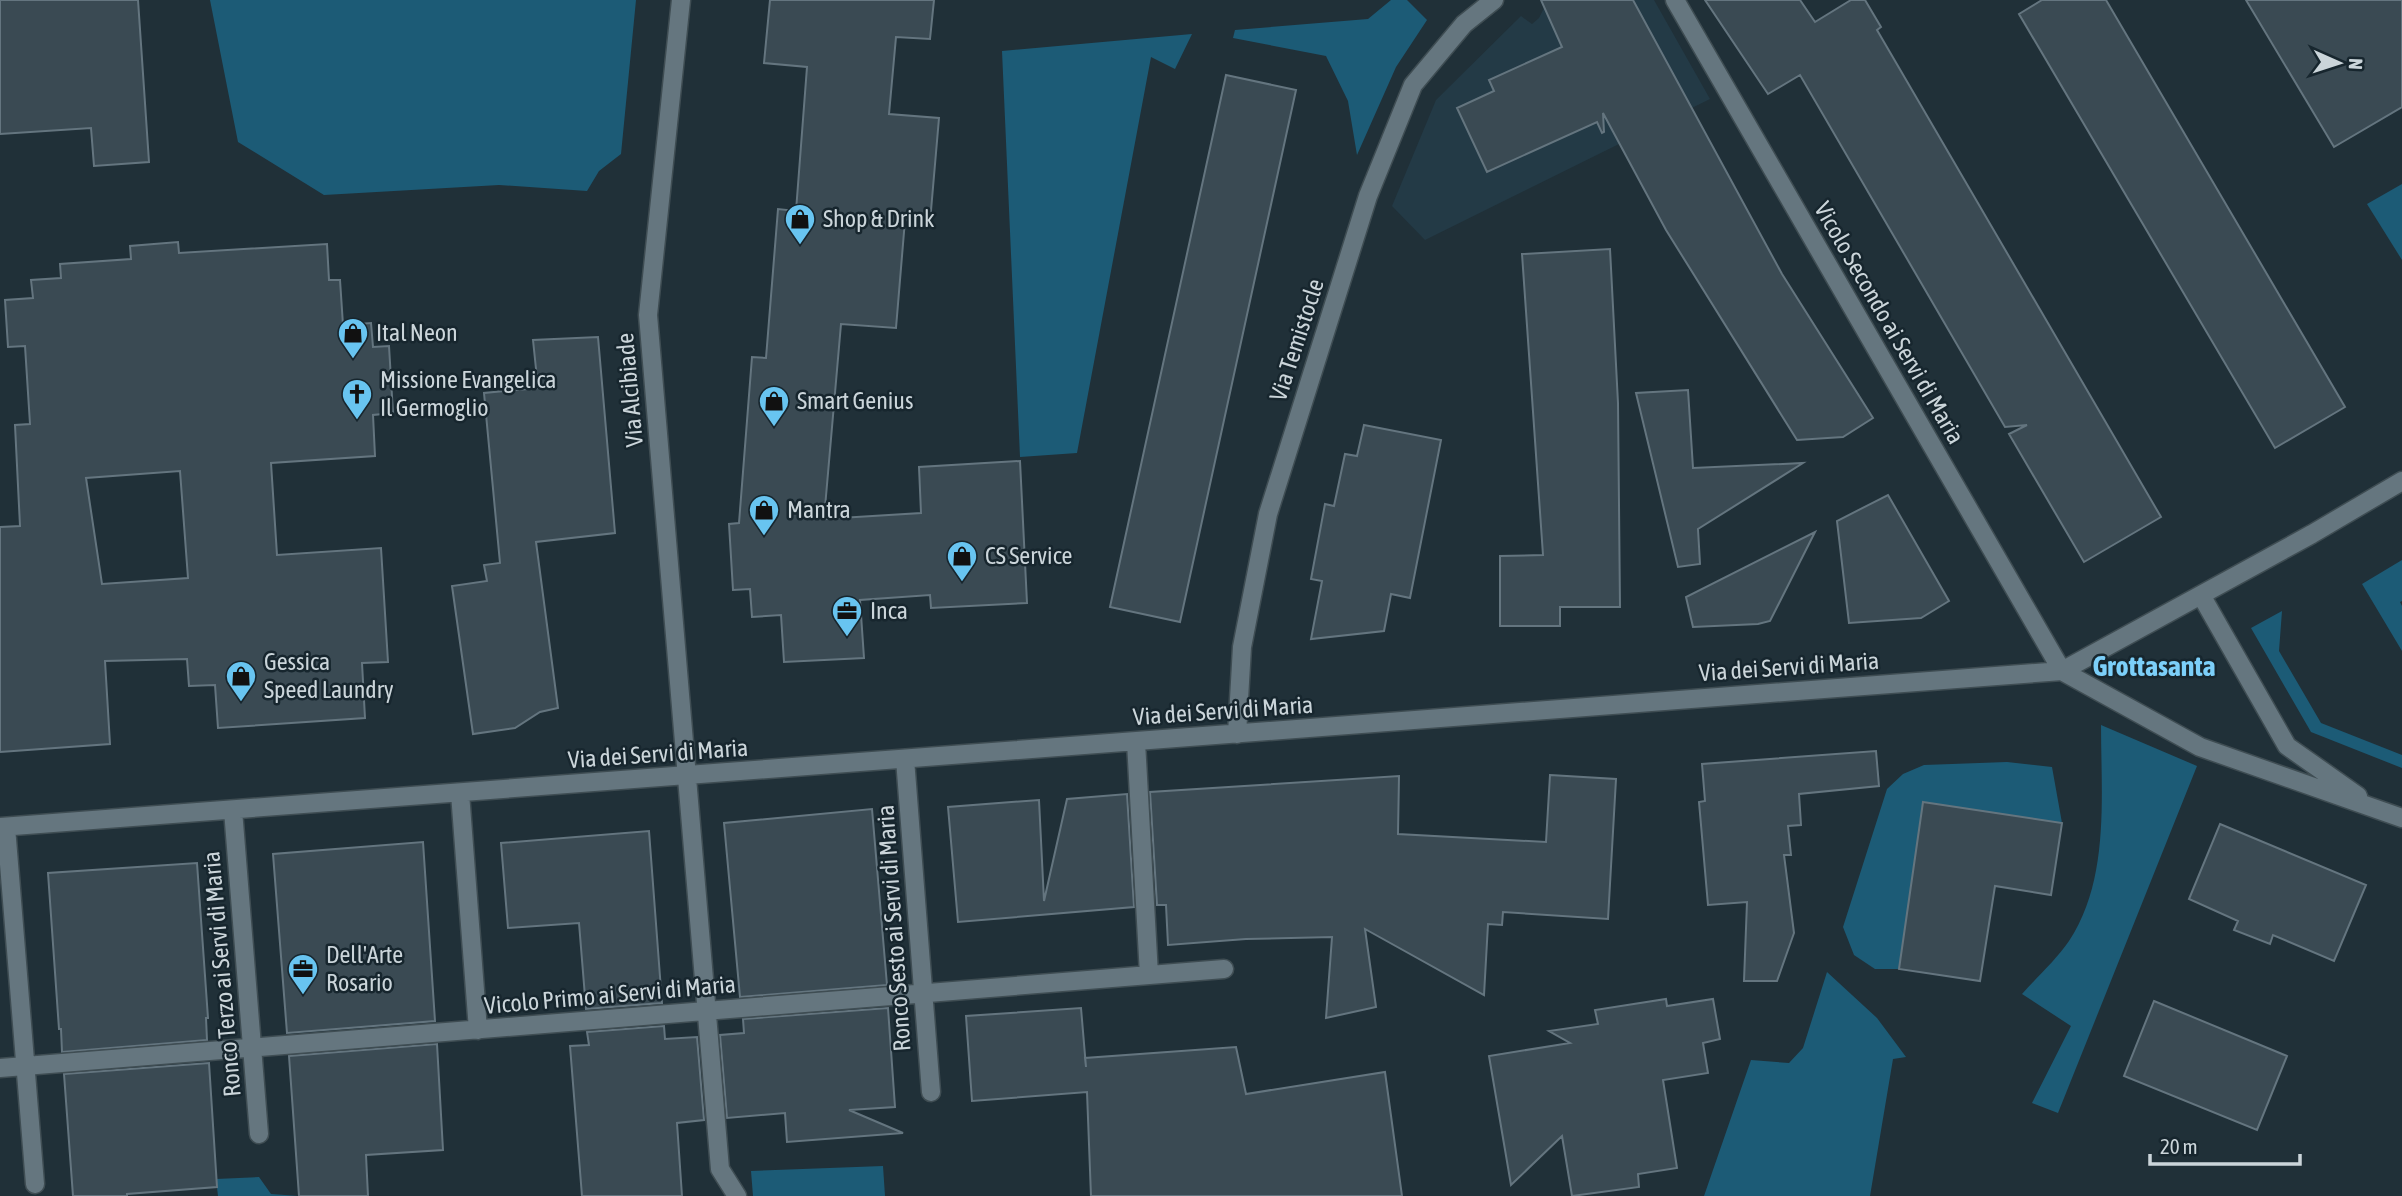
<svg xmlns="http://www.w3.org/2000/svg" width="2402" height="1196" font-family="'Asap Condensed',sans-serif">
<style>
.built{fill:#233a46}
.green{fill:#1c5b76}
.building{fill:#3a4a53;stroke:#64757f;stroke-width:2;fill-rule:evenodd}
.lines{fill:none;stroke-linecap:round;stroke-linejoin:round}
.minor-casing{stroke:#3f4d53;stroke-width:21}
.minor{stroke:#65767f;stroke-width:18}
.labels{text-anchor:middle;stroke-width:5;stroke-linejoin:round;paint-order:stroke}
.poi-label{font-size:24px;fill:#cbd5da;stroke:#17262e;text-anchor:start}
.street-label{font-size:24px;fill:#cbd5da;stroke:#17262e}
.quarter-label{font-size:28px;font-weight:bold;fill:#7ccff9;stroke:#17262e}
</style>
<rect width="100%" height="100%" fill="#203038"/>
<!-- built -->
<path class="built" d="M 1545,0 L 1654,0 L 1710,99 L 1425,240 L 1392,206 L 1436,100 L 1521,16 L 1532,24 L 1539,18 L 1544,8 L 1542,1 Z"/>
<!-- green -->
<path class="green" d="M 210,0 L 636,0 L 621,154 L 599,171 L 587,191 L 499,185 L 324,195 L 238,142 Z
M 1391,0 L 1407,0 L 1427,20 L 1396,67 L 1357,155 L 1348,101 L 1326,56 L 1233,38 L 1235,30 L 1368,19 Z
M 1192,34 L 1175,69 L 1151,57 L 1077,453 L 1020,457 L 1002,51 Z
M 2402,184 L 2402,260 L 2367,204 Z
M 2402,560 L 2402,601 L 2400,602 L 2402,606 L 2402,651 L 2362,584 Z
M 2282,611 L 2279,651 L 2321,723 L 2402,755 L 2402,768 L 2311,732 L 2251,628 Z
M 2101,725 L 2197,766 L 2058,1113 L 2032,1103 L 2071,1026 L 2022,994 C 2037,977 2056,960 2069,941 C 2110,879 2101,796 2101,725 Z
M 2007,762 L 2052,767 L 2062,823 L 1923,802 L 1899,969 L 1875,969 L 1854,955 L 1843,927 L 1887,789 L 1903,774 L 1924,765 Z
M 1827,972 L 1877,1018 L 1906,1057 L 1893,1059 L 1870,1196 L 1704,1196 L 1751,1060 L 1789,1063 L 1803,1048 Z
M 883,1166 L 885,1196 L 753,1196 L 751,1171 Z
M 259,1177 L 271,1194 L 299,1196 L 218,1196 L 216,1179 Z"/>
<!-- building -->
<path class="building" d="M 0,0 L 138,0 L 149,162 L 94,166 L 91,128 L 0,134 Z
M 770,0 L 934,0 L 930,39 L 896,37 L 889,114 L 939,118 L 930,222 L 905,220 L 896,328 L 841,324 L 824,519 L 921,513 L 919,467 L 1020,461 L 1027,603 L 931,608 L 930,595 L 860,600 L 864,658 L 784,662 L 781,615 L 752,617 L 750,589 L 733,590 L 729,524 L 739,523 L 752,357 L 766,358 L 778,209 L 796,211 L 807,67 L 764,63 Z
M 1541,0 L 1633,0 L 1782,274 L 1873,418 L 1843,437 L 1797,440 L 1666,230 L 1603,113 L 1604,132 L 1602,133 L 1597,122 L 1487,172 L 1457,108 L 1494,91 L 1489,80 L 1562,47 Z
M 1705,0 L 1800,0 L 1815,22 L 1851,0 L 1865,0 L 1881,27 L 1877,30 L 2161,517 L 2084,562 L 2009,434 L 2027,425 L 2005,427 L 1800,75 L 1768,94 Z
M 2042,0 L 2106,0 L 2345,407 L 2275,448 L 2019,14 Z
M 2246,0 L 2402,0 L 2402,107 L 2334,147 Z
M 1226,75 L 1296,90 L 1180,622 L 1110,607 Z
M 178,242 L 179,253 L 327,244 L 329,280 L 340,280 L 343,325 L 371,323 L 373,347 L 389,346 L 393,413 L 373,415 L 375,456 L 271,463 L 277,555 L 381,548 L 388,662 L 362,663 L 365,718 L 218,728 L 215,685 L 189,686 L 187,659 L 105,661 L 110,744 L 0,752 L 0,527 L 20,526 L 15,425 L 30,424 L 25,346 L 8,347 L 5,300 L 33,298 L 31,280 L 61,278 L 60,264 L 131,259 L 130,246 ZM 180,471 L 188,578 L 102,584 L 86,478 Z
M 1610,249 L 1618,403 L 1620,607 L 1560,607 L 1560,626 L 1500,626 L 1500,556 L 1543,555 L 1522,254 Z
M 598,337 L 615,533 L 536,542 L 558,708 L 540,712 L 515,728 L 473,734 L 452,586 L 487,581 L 484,565 L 500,563 L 484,393 L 538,388 L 533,340 Z
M 1688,390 L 1693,468 L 1803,463 L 1698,529 L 1700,564 L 1678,567 L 1636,393 Z
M 1364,425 L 1441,440 L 1410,598 L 1391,594 L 1384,631 L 1311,639 L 1322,581 L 1311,579 L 1325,504 L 1334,506 L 1345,454 L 1357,456 Z
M 1888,495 L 1949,601 L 1921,618 L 1849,623 L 1837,521 Z
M 1815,532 L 1770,621 L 1758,624 L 1693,627 L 1686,597 Z
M 1876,751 L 1879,786 L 1799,794 L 1801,825 L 1788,826 L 1791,855 L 1784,855 L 1794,933 L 1777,981 L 1744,981 L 1747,902 L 1708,905 L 1699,802 L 1705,801 L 1702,764 Z
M 1550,775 L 1616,779 L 1608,919 L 1503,912 L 1502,925 L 1488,924 L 1484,995 L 1365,929 L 1376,1007 L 1326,1018 L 1332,937 L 1246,939 L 1168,945 L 1166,905 L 1157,905 L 1150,792 L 1399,776 L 1398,834 L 1546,842 Z
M 1127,794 L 1134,907 L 958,922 L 948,807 L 1039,800 L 1044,901 L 1067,799 Z
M 1923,802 L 2062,823 L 2051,895 L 1995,886 L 1980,981 L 1899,969 Z
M 872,809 L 887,985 L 740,997 L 724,823 Z
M 2220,824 L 2366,885 L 2334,961 L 2273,935 L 2270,944 L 2234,930 L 2238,921 L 2189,899 Z
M 649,831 L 662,1003 L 586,1009 L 579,923 L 508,928 L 501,843 Z
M 423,842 L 435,1021 L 287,1033 L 273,854 Z
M 197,863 L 208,1018 L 206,1018 L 207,1040 L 62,1052 L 61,1029 L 59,1029 L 48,873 Z
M 1666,999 L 1667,1006 L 1713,999 L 1720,1039 L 1703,1043 L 1708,1073 L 1663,1080 L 1677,1168 L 1638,1174 L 1639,1187 L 1572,1196 L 1562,1136 L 1511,1185 L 1489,1056 L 1570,1043 L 1549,1031 L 1598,1024 L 1595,1010 Z
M 2154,1001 L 2287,1056 L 2257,1130 L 2124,1076 Z
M 888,1008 L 895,1107 L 849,1110 L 903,1133 L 787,1142 L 785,1113 L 727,1118 L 720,1035 L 744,1033 L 743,1019 Z
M 1081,1008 L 1086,1067 L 1085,1058 L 1236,1047 L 1246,1094 L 1385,1072 L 1402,1196 L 1091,1196 L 1087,1092 L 972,1101 L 966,1016 Z
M 664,1026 L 665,1039 L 697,1037 L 704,1120 L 677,1123 L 682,1196 L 582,1196 L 570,1046 L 589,1045 L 587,1032 Z
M 437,1044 L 443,1150 L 366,1155 L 368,1196 L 299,1196 L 289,1056 Z
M 209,1063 L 217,1187 L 127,1194 L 127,1196 L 73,1196 L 64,1074 Z"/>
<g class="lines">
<!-- minor casing -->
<g class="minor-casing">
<path id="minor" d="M 681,0 L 648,315 L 720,1169 L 737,1196
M 1675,0 L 2062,671 L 2200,747 L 2402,818
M 2201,595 L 2287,746 L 2358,796
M 1237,734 L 1242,647 L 1268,514 L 1368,196 L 1413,85 L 1464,24 L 1494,0
M 1136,742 L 1149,975
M 905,759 L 931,1092
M 460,793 L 478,1030
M 233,810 L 259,1134
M 0,827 L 2062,671 L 2312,534 L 2402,481
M 6,827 L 35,1184
M 0,1068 L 1224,969"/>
</g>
<!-- minor -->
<use href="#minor" class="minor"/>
</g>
<!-- icons -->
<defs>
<g id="shop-pin" transform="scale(1.575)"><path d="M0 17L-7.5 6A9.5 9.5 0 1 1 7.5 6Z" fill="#68c4f0" stroke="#17262e"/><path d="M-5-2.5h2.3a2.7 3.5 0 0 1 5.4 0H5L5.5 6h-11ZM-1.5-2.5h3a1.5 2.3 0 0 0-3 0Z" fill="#111"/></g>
<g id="church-pin" transform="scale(1.575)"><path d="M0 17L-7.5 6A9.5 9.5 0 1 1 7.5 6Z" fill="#68c4f0" stroke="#17262e"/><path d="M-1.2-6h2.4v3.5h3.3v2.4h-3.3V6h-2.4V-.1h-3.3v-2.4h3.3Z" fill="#111"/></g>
<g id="office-pin" transform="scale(1.575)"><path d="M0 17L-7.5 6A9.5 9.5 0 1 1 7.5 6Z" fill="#68c4f0" stroke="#17262e"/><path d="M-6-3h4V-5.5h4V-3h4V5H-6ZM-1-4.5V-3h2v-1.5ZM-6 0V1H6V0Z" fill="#111"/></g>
</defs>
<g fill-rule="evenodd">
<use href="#shop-pin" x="800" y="219"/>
<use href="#shop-pin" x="353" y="333"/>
<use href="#church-pin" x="357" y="394"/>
<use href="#shop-pin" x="774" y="401"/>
<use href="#shop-pin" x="764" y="510"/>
<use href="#shop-pin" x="962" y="556"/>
<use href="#office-pin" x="847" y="611"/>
<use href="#shop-pin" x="241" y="676"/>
<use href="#office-pin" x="303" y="969"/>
</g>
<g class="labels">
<!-- poi labels -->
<g class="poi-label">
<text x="823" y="227">Shop &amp; Drink</text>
<text x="376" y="341">Ital Neon</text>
<text x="380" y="388">Missione Evangelica<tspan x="380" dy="28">Il Germoglio</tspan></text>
<text x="797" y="409">Smart Genius</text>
<text x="787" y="518">Mantra</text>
<text x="985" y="564">CS Service</text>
<text x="870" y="619">Inca</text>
<text x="264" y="670">Gessica<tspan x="264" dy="28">Speed Laundry</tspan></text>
<text x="326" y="963">Dell'Arte<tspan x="326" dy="28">Rosario</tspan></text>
</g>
<!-- street labels -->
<g class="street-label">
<text transform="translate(1889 323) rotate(60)" y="8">Vicolo Secondo ai Servi di Maria</text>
<text transform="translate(1297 340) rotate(-72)" y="8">Via Temistocle</text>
<text transform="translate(630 390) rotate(-95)" y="8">Via Alcibiade</text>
<text transform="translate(1789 667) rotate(-4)" y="8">Via dei Servi di Maria</text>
<text transform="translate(1223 711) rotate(-4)" y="8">Via dei Servi di Maria</text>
<text transform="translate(658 754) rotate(-4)" y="8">Via dei Servi di Maria</text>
<text transform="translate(894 928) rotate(-94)" y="8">Ronco Sesto ai Servi di Maria</text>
<text transform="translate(222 974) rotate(-95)" y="8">Ronco Terzo ai Servi di Maria</text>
<text transform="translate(610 995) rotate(-5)" y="8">Vicolo Primo ai Servi di Maria</text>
</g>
<!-- quarter labels -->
<g class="quarter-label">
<text x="2154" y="676">Grottasanta</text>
</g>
</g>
<!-- north arrow -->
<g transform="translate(2339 63) rotate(93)" stroke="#17262e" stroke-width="5" paint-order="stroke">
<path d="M0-5L12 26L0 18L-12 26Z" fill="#cbd5da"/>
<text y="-10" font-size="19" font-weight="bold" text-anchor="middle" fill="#cbd5da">N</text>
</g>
<!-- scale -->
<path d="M2150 1154v10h150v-10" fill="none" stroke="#cbd5da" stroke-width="3.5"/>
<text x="2160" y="1154" font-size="21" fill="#cbd5da" stroke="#17262e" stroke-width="5" paint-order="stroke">20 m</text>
</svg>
